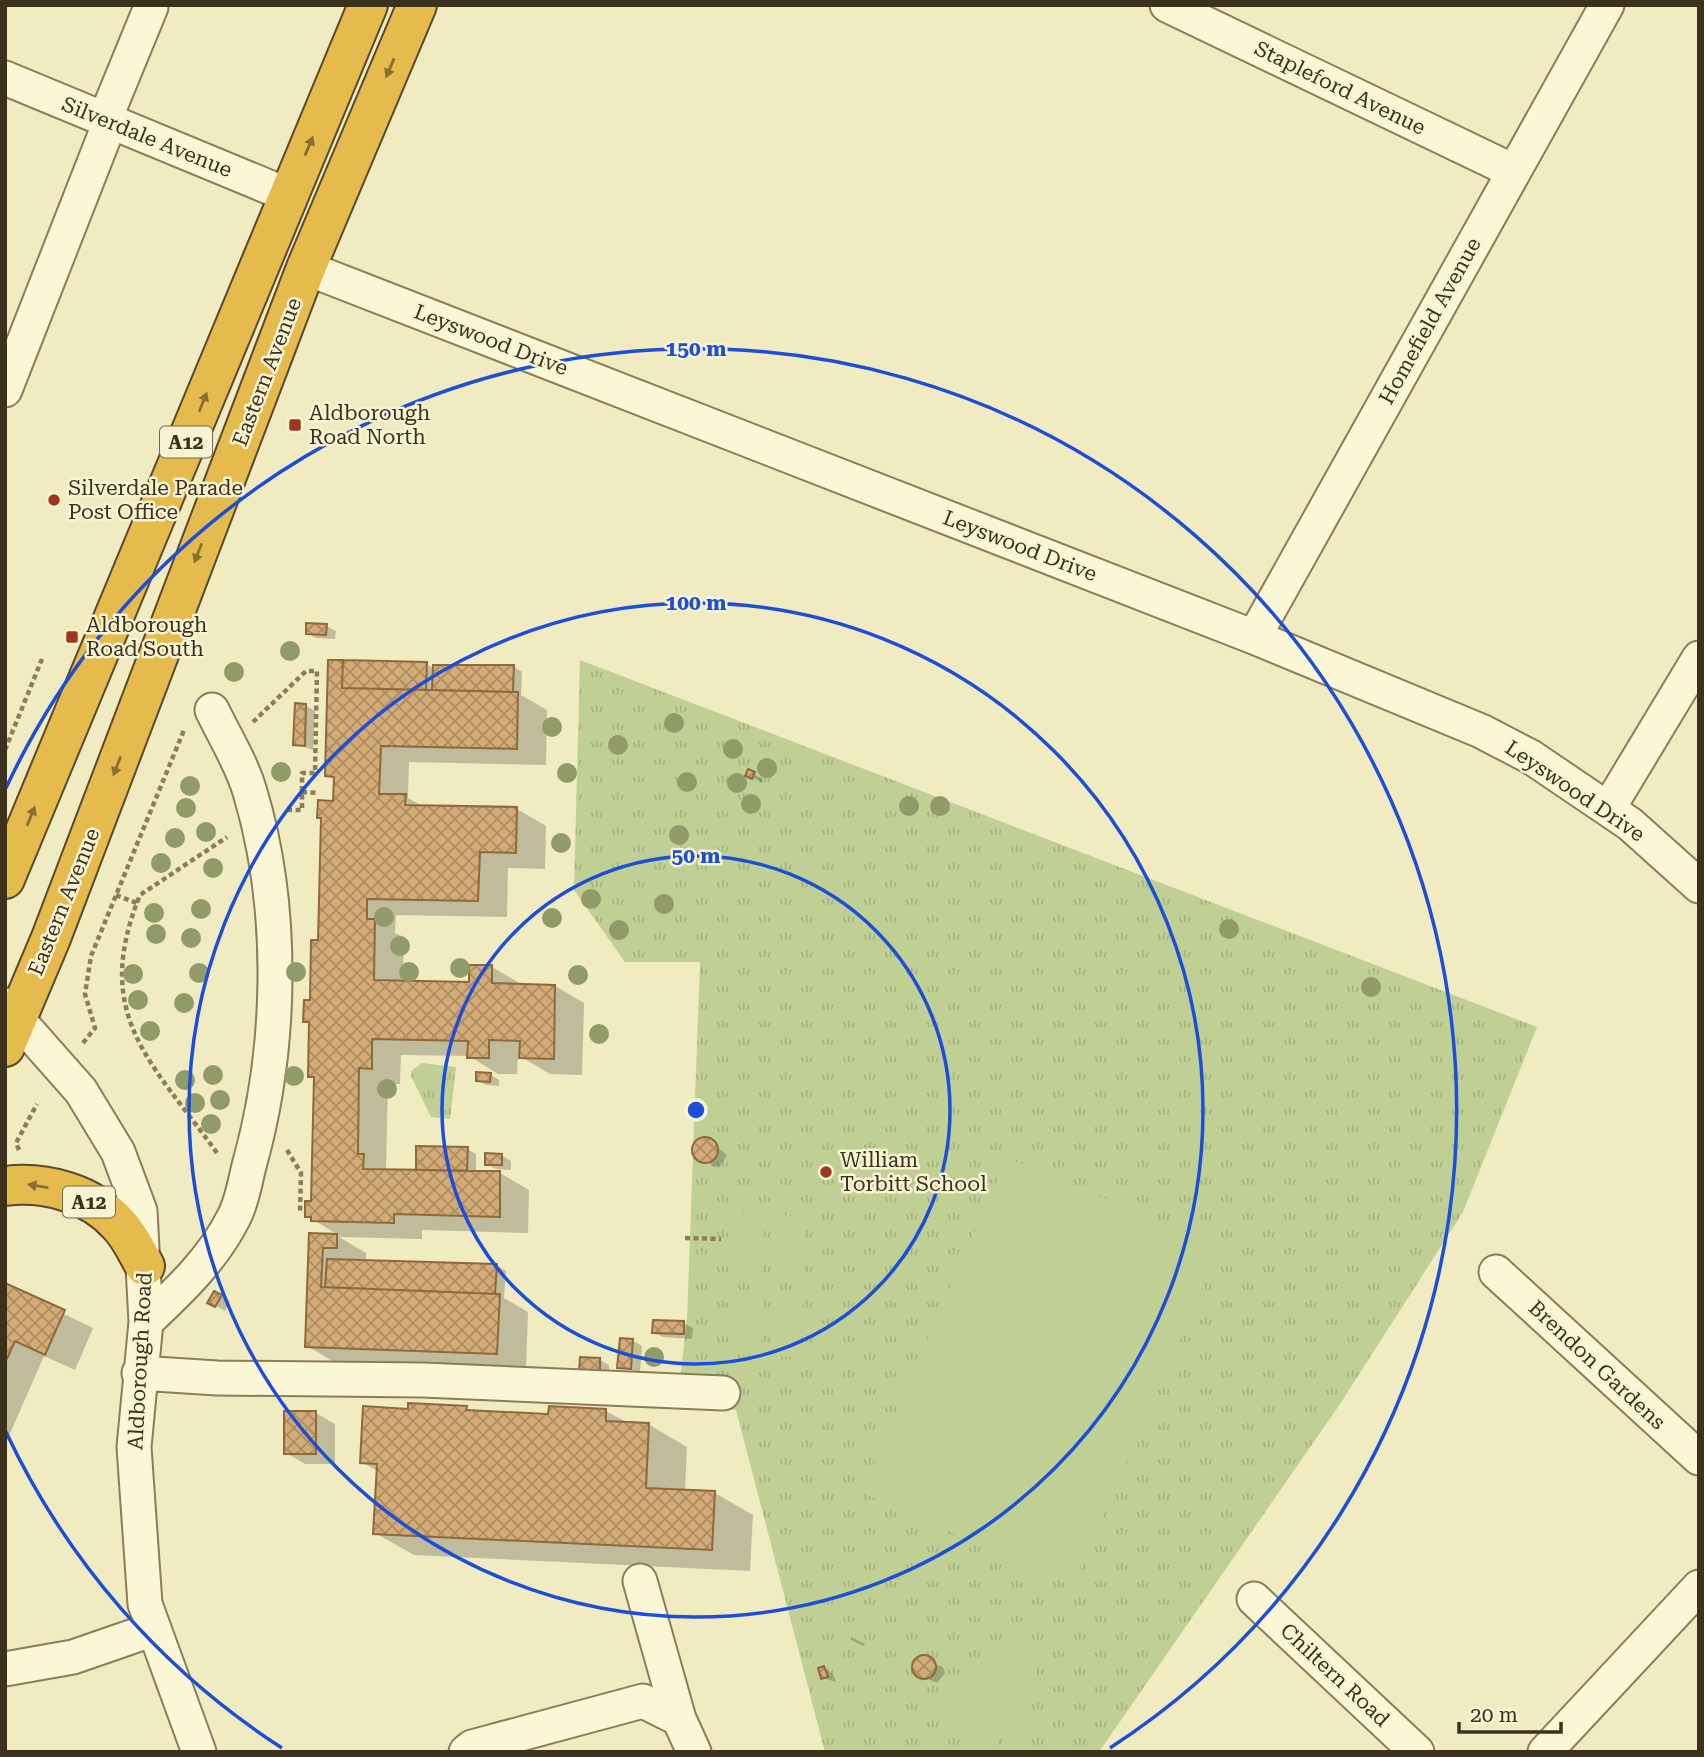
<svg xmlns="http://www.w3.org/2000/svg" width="1704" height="1757" font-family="'Roboto Serif',serif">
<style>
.grass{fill:url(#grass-tufts)}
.garden{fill:#c0d095}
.shadow{fill:#0003}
.building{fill:url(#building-cross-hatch);stroke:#8e693c;stroke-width:2}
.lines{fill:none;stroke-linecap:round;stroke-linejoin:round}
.minor-casing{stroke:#8d7c58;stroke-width:37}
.highway-casing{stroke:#5a492c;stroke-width:42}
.path{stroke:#8d7c58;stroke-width:4.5;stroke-dasharray:5 3.5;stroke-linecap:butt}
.minor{stroke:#fbf6d6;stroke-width:33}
.highway{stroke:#e6bb4d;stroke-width:38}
.tree{fill:#919b6a}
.oneway{fill:#886f33}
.ring{fill:none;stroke:#1d4ed8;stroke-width:3.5}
.poi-dot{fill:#a03723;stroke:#f8f3d3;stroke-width:2.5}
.labels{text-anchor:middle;stroke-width:5;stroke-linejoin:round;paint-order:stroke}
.shield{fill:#f8f3d3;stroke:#746b54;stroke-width:2}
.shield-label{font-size:19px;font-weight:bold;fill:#3b311d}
.street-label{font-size:21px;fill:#3b311d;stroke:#f8f3d3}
.poi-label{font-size:21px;fill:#3b311d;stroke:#f8f3d3;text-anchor:start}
.centre{fill:#1d4ed8;stroke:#f8f3d3;stroke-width:3.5}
.ring-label{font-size:21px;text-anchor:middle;font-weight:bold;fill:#1d4ed8;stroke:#f8f3d3;stroke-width:5;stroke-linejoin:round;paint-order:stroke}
</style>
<defs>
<pattern id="grass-tufts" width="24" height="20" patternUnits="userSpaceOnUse" patternTransform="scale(1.75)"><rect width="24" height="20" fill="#c0d095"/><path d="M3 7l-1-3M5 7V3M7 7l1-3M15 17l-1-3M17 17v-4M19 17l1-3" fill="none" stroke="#a6b380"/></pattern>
<pattern id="building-cross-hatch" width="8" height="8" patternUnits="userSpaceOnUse" patternTransform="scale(1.75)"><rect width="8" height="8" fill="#d2ab76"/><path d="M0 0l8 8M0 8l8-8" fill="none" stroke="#ac8c60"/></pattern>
</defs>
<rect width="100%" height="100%" fill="#f1ebc2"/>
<!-- grass -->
<path class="grass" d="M 580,660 L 1537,1027 L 1463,1212 L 1340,1404 L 1099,1752 L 825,1752 L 736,1410 L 677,1406 L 687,1319 L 700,962 L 625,962 L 574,890 Z
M 422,1063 L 456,1067 L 450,1119 L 431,1117 L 411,1076 L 411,1071 Z"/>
<!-- garden -->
<path class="garden" d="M 1007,1158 L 1221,1246 L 1072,1586 L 861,1492 Z
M 735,1214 L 765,1215 L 763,1275 L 732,1274 Z
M 776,1215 L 807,1216 L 804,1277 L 773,1275 Z
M 732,1294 L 763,1296 L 760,1356 L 729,1354 Z
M 772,1296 L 803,1297 L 800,1357 L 770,1356 Z
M 1011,1645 L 1038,1647 L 1025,1745 L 1011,1736 L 998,1740 L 996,1752 L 986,1752 L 939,1705 L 978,1664 L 1003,1663 Z"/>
<!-- shadow -->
<path class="shadow" d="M 326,626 L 336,631 L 335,639 L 316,638 L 307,633 Z
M 426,664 L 435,669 L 513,666 L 522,672 L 521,695 L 547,710 L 546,765 L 409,762 L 408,798 L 424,807 L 517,809 L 546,826 L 545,869 L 508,868 L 507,917 L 396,915 L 395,933 L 404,937 L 403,982 L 471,983 L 492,967 L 521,984 L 555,986 L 584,1003 L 582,1075 L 550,1074 L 518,1055 L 517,1074 L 498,1074 L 469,1056 L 401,1055 L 400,1084 L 388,1084 L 386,1169 L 418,1172 L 467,1149 L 476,1154 L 476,1173 L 500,1173 L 529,1190 L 528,1233 L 422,1230 L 422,1239 L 339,1237 L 366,1253 L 366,1262 L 496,1265 L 506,1271 L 504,1298 L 528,1312 L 526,1370 L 336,1363 L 307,1346 L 311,1235 L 340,1236 L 307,1216 L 313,1203 L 316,1079 L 310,1076 L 310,1024 L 305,1021 L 311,1002 L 320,942 L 335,803 L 336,780 L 326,775 Z
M 305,705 L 315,711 L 313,750 L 295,744 Z
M 749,772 L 763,779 L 762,783 L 748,775 Z
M 490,1074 L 499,1080 L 499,1086 L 486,1085 L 477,1080 Z
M 707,1139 L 727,1155 L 720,1166 L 714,1167 L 694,1151 L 701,1140 Z
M 501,1155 L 511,1161 L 511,1170 L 496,1169 L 486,1164 Z
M 6,1286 L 93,1328 L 75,1370 L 44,1356 L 5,1445 Z
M 215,1293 L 230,1301 L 225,1311 L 210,1303 Z
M 684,1323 L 693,1328 L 692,1339 L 663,1337 L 654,1332 Z
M 633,1341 L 642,1346 L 640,1373 L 619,1367 Z
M 600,1360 L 609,1365 L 609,1376 L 590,1376 Z
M 466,1407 L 475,1412 L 550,1416 L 606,1411 L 628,1423 L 648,1424 L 687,1447 L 685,1491 L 715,1493 L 753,1515 L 750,1571 L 414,1555 L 375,1533 L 379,1472 L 362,1462 L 409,1410 Z
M 316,1413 L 335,1424 L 335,1464 L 305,1464 L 286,1453 Z
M 851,1637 L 865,1644 L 864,1646 L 851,1640 Z
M 921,1658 L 943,1667 L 945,1673 L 937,1683 L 915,1673 L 914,1668 Z
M 824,1668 L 833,1674 L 836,1682 L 823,1678 Z"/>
<!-- building -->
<path class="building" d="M 306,623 L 327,624 L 326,635 L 306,634 Z
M 328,660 L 343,660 L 342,688 L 518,692 L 517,749 L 381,746 L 379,794 L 406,794 L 405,805 L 517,807 L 516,853 L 480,852 L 478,901 L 367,899 L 367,919 L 375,919 L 374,980 L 469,982 L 469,965 L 492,965 L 492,983 L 555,985 L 554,1059 L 519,1058 L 520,1041 L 489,1040 L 489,1058 L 467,1058 L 468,1041 L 372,1039 L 372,1069 L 359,1068 L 358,1154 L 364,1154 L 363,1169 L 500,1171 L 500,1217 L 394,1214 L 394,1223 L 311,1221 L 311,1217 L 305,1217 L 305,1201 L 311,1201 L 314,1077 L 308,1077 L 309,1022 L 303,1022 L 304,1000 L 310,1000 L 311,940 L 318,940 L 321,818 L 317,818 L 318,800 L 333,801 L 334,777 L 325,776 Z
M 343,660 L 427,662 L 426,690 L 342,688 Z
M 433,665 L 514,665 L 513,692 L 432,690 Z
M 295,703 L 306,704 L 305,746 L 293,745 Z
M 748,769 L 755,772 L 752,779 L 745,776 Z
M 476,1072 L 491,1073 L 490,1082 L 476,1081 Z
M692 1150a13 13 0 1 1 26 0a13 13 0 1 1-26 0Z
M 416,1146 L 468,1147 L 467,1171 L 416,1170 Z
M 485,1153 L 502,1154 L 502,1165 L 485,1165 Z
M 309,1233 L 337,1234 L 337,1248 L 323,1248 L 321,1287 L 500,1294 L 497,1354 L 305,1347 Z
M 327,1259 L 497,1264 L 495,1294 L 325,1287 Z
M 5,1283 L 65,1310 L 45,1355 L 15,1341 L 5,1363 Z
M 214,1291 L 222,1295 L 215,1307 L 207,1303 Z
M 653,1320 L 684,1321 L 684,1334 L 652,1333 Z
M 620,1338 L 633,1339 L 631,1369 L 617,1368 Z
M 580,1357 L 600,1358 L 600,1372 L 579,1372 Z
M 408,1403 L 467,1406 L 466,1410 L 548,1414 L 549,1406 L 606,1409 L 606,1421 L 649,1423 L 646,1488 L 715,1491 L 712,1550 L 373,1534 L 377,1464 L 360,1463 L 363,1406 L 408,1409 Z
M 284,1411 L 316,1411 L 316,1454 L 284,1454 Z
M912 1667a12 12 0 1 1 24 0a12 12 0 1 1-24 0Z
M 824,1666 L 828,1677 L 821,1679 L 818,1668 Z"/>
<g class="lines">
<!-- minor casing -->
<g class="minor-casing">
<path id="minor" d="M 1167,5 L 1513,171
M 5,78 L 288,195
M 105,119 L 151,7
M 306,268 L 1254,637 L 1481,731 L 1531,757 L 1630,824 L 1699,886
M 5,390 L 110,122
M 1254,637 L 1607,5
M 1608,809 L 1699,658
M 5,1005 L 81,1091 L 118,1152 L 140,1211 L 146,1322 L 134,1447 L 145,1604 L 199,1752
M 1496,1272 L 1699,1458
M 146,1322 C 180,1290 213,1259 234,1217 C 242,1202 245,1182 249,1166 C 282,1049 285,909 250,792 C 242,764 225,737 212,710
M 139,1373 L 217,1378 L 423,1380 L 723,1393
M 640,1581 L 679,1719
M 1254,1599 L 1417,1752
M 5,1669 L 73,1657 L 154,1629
M 466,1752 L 472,1747 L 643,1701 L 679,1719 L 694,1752
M 1545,1752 L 1699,1587"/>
</g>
<!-- highway casing -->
<g class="highway-casing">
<path id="highway" d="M 5,879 L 368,5
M 5,1047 L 51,938 L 306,268 L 417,5
M 5,1186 C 45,1181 91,1193 119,1225 C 130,1236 137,1253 145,1266"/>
</g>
<!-- path -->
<path class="path" d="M 253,722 L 306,671 L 317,671 L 315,773 L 302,773 L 302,810 L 288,810
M 5,750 L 42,659
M 302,792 L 319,793
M 116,895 L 137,903
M 83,1043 L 95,1028 L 85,994 L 91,956 L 184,730
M 19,1150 L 16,1143 L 37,1104
M 287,1150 L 301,1173 L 300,1213
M 217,1153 C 151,1061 91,1015 140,895 L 227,837
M 685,1238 L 721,1239"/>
<!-- minor -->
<use href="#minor" class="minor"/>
<!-- highway -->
<use href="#highway" class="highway"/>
</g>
<!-- trees -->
<g class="tree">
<circle cx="290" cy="651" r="10"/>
<circle cx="234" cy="672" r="10"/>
<circle cx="674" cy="723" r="10"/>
<circle cx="552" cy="727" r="10"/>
<circle cx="618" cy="745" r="10"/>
<circle cx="733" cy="749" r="10"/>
<circle cx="767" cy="768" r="10"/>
<circle cx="281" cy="772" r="10"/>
<circle cx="567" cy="773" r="10"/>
<circle cx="687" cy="782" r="10"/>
<circle cx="737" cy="783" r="10"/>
<circle cx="190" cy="786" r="10"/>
<circle cx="751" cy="804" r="10"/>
<circle cx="909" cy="806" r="10"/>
<circle cx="940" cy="806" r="10"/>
<circle cx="186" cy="808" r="10"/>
<circle cx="206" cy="832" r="10"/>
<circle cx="679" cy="835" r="10"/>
<circle cx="175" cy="838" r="10"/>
<circle cx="561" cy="843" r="10"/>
<circle cx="161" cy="863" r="10"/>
<circle cx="213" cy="868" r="10"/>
<circle cx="591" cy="899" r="10"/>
<circle cx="664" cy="904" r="10"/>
<circle cx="201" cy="909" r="10"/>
<circle cx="154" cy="913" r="10"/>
<circle cx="384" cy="917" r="10"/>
<circle cx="552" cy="918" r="10"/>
<circle cx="1229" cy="929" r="10"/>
<circle cx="619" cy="930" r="10"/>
<circle cx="156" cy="934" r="10"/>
<circle cx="191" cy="938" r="10"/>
<circle cx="400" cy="946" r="10"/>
<circle cx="460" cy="968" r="10"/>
<circle cx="296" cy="972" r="10"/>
<circle cx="409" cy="972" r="10"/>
<circle cx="199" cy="973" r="10"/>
<circle cx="133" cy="974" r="10"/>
<circle cx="578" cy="975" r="10"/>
<circle cx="1371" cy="987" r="10"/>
<circle cx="138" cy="1000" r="10"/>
<circle cx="184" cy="1003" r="10"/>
<circle cx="150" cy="1031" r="10"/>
<circle cx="599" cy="1034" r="10"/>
<circle cx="213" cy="1075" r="10"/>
<circle cx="294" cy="1076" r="10"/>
<circle cx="185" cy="1080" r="10"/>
<circle cx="387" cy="1089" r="10"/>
<circle cx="220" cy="1100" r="10"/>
<circle cx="195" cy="1103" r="10"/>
<circle cx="211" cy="1124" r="10"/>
<circle cx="654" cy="1357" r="10"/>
</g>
<!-- one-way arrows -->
<defs><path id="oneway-solid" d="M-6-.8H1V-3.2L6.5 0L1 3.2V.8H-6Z" transform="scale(1.75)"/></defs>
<g class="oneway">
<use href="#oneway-solid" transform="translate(390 68) rotate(113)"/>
<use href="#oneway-solid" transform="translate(309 146) rotate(-67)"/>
<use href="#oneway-solid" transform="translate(203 402) rotate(-68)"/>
<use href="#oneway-solid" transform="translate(198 553) rotate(111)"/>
<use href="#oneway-solid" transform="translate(117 766) rotate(111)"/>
<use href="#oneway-solid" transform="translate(31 816) rotate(-68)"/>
<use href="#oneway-solid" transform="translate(38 1186) rotate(-170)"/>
</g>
<!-- distance rings -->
<g class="ring">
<circle cx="696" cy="1110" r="254"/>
<circle cx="696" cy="1110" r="507"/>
<path d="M282 1748A761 761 0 0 1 6 1432M6 788A761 761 0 1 1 1110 1748"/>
</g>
<!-- markers -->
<g class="poi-dot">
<rect x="288" y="418" width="14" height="14" rx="3.5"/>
<circle cx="54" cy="500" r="7"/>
<rect x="65" y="630" width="14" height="14" rx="3.5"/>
<circle cx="826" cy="1172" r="7"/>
</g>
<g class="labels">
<!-- shield labels -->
<g class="shield">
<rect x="160" y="426.5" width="52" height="31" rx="5"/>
<rect x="63" y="1186.5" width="52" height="31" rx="5"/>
</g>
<g class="shield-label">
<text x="186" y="449">A12</text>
<text x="89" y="1209">A12</text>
</g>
<!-- street labels -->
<g class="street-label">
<text transform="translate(1340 88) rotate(26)" y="7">Stapleford Avenue</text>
<text transform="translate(147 137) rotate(22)" y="7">Silverdale Avenue</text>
<text transform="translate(1430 321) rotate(-61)" y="7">Homefield Avenue</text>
<text transform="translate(491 340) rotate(21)" y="7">Leyswood Drive</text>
<text transform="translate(267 372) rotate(-69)" y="7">Eastern Avenue</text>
<text transform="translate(1020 546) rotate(21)" y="7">Leyswood Drive</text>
<text transform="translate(1575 791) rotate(34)" y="7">Leyswood Drive</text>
<text transform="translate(64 902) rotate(-68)" y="7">Eastern Avenue</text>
<text transform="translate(140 1361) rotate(-87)" y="7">Aldborough Road</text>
<text transform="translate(1597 1365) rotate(43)" y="7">Brendon Gardens</text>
<text transform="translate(1335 1675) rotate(43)" y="7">Chiltern Road</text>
</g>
<!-- poi labels -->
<g class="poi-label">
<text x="309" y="420">Aldborough<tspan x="309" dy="24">Road North</tspan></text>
<text x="68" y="495">Silverdale Parade<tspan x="68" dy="24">Post Office</tspan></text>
<text x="86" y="632">Aldborough<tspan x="86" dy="24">Road South</tspan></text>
<text x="840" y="1167">William<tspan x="840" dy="24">Torbitt School</tspan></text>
</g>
</g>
<circle cx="696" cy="1110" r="10" class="centre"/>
<g class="ring-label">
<text x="696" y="356">150 m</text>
<text x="696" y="610">100 m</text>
<text x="696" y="863">50 m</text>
</g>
<!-- border -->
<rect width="1704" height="1757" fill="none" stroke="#3b311d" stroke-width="14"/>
<!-- scale -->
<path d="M1459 1722v10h102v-10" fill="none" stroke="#3b311d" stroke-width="3.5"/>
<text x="1470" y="1722" font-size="21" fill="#3b311d" stroke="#f8f3d3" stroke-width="5" paint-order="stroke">20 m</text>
</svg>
